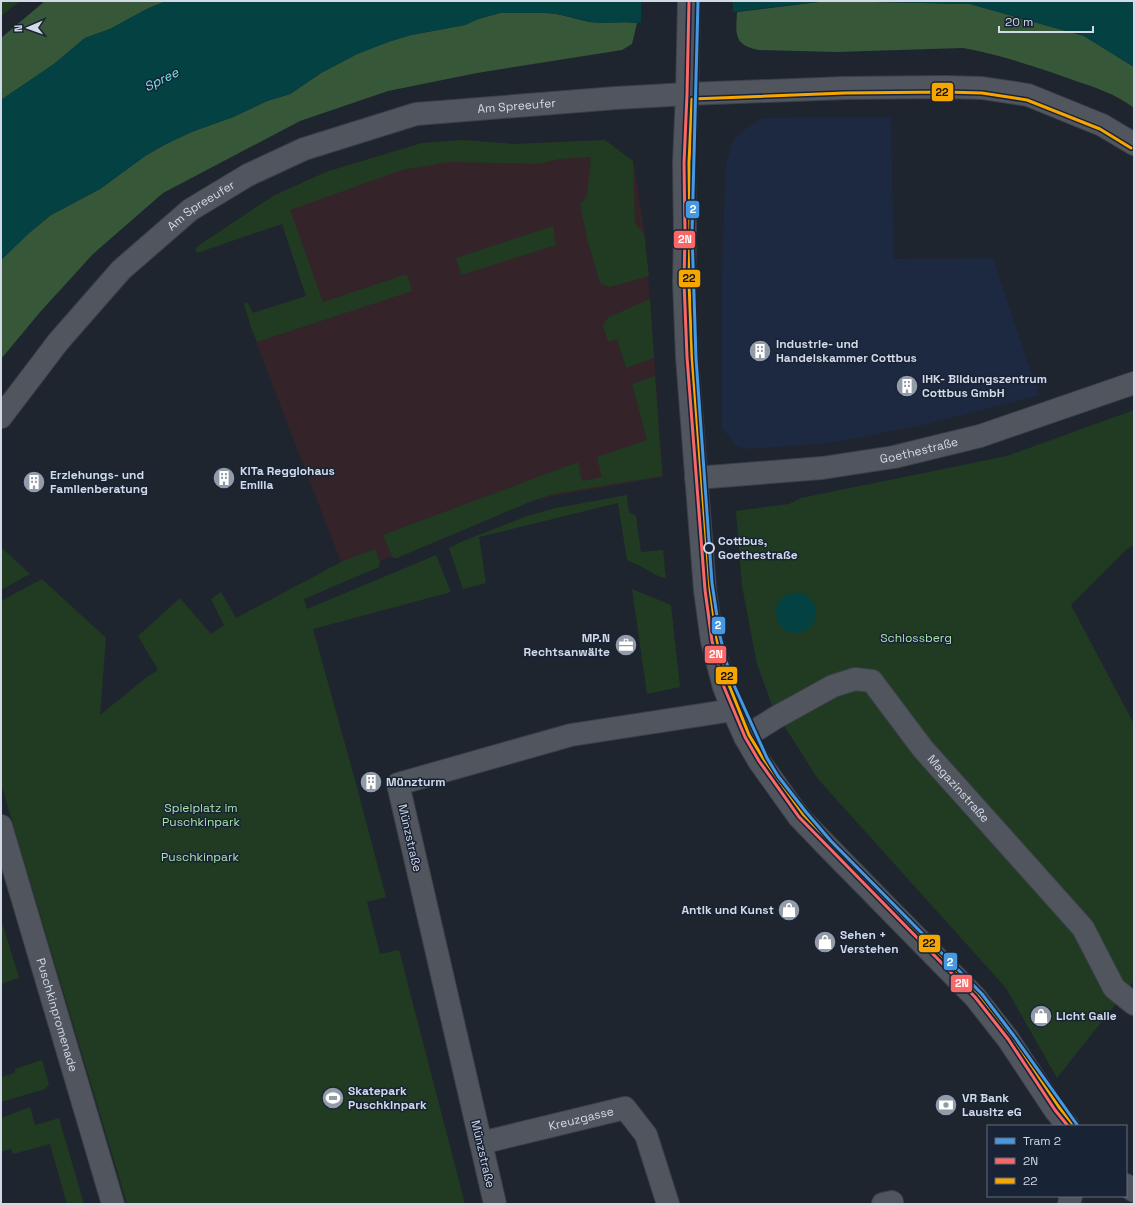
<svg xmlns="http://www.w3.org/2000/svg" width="1135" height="1205" font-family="'Space Grotesk',sans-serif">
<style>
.built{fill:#1d2940}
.education{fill:#34242a}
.green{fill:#203b21}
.forest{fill:#365738}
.water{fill:#034142}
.pier{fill:#1f252f}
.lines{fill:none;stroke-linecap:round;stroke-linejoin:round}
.minor-casing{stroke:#3b4049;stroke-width:24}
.tertiary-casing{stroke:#3b4049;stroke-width:24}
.minor{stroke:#51555e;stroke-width:22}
.tertiary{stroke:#51555e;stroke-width:22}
.bus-1-casing{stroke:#182336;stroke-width:6}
.bus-2-casing{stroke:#182336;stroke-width:6}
.bus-1{stroke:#f96767;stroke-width:3}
.bus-2{stroke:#f7a600;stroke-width:3}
.tram-1-casing{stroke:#182336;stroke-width:6}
.tram-1{stroke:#4699e1;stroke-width:3}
.stop-dot{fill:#182336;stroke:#d2dae7;stroke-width:2}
.labels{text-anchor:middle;stroke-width:3;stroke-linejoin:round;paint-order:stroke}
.street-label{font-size:12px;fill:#d2dae7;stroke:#182336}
.poi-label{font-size:12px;font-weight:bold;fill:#d2dae7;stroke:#182336;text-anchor:start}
.stop-label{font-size:12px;font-weight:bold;fill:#d2dae7;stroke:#182336;text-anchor:start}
.park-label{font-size:12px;fill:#a8e3a5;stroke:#182336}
.water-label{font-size:13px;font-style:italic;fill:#74e7e7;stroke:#182336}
.line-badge{stroke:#182336;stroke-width:1.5}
.badge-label{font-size:11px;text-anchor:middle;font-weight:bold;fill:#fff}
.pale-badge-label{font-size:11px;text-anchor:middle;font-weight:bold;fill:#111}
</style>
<rect width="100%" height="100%" fill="#1f252f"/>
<!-- built -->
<path class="built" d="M 891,117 L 894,259 L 993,258 L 1039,395 L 928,424 L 830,443 L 747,449 L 736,446 L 722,428 L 722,265 L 726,164 L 733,140 L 744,130 L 763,118 Z"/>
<!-- education -->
<path class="education" d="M 463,140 L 512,144 L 605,140 L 633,161 L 645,234 L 663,477 L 530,500 L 346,575 L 256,342 L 319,321 L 273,196 L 326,172 L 422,143 Z"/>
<!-- green -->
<path class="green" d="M 4,1 L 20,1 L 1,16 L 1,3 Z
M 463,140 L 512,144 L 605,140 L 633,161 L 635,223 L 644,234 L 649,276 L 610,287 L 600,283 L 587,238 L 580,204 L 587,197 L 591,157 L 559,159 L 539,164 L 449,162 L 402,170 L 290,210 L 323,302 L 407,274 L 412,291 L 257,342 L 252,330 L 244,304 L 247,302 L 253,313 L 306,296 L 282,224 L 197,253 L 195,248 L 273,196 L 326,172 L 422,143 Z
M 553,226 L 556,245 L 461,275 L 456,258 Z
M 650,299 L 654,358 L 626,368 L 617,339 L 608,342 L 603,325 L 609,317 Z
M 655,376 L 662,476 L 553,494 L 532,501 L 397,558 L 393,558 L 383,535 L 578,462 L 582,481 L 602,477 L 597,457 L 647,440 L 632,384 Z
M 1134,410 L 1134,545 L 1127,549 L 1071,605 L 1134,724 L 1134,981 L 1057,1078 L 1006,988 L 818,779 L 773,708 L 757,664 L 742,586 L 736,511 L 789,504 L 801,498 L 1007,456 Z
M 627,495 L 629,512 L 636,516 L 641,552 L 663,550 L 666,578 L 660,577 L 640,566 L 627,560 L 618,503 L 479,537 L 486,583 L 463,589 L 449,548 L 463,541 L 527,516 L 556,508 Z
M 1,547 L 30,574 L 1,590 Z
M 375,549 L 380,562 L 379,567 L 304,599 L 307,609 L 436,555 L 451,592 L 313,629 L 355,780 L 386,897 L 367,902 L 380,954 L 399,950 L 465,1204 L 127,1204 L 1,784 L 1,601 L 42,579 L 106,638 L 100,715 L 147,677 L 158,670 L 138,636 L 180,598 L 211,634 L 224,625 L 211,599 L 221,592 L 236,618 L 341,562 Z
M 632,589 L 671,605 L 680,687 L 647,694 Z
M 1,919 L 19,978 L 1,984 Z
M 42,1060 L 49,1084 L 45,1089 L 1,1102 L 1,1077 L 15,1073 L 15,1069 Z
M 30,1107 L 35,1125 L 59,1118 L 84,1204 L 67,1204 L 50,1144 L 13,1154 L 11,1149 L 1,1152 L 1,1118 Z"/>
<!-- forest -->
<path class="forest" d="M 45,1 L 166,1 L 147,9 L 110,29 L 85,38 L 54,64 L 1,100 L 1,38 Z
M 827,1 L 970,4 L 1084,36 L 1134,67 L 1134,108 C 1116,94 1094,87 1073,80 C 1037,67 1001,55 963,48 L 835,52 L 759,50 C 733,45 736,34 737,12 Z
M 500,13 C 519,13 538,11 556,14 C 568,16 579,20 590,22 C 606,24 621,21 637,23 L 632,44 L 622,50 L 477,73 L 388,91 L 300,121 L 163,193 L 93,254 L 41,311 L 1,359 L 1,260 L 29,233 L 51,215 L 100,189 L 145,156 L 173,140 L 194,131 L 233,117 L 267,101 L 290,94 L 321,73 L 357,54 L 372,48 L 391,41 L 411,35 L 465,25 L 478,19 Z"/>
<!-- water -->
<path class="water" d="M 166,1 L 1134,1 L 1134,67 L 1084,36 L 970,4 L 827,1 L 637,23 L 627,22 L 602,23 L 590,22 L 557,14 L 544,13 L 500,13 L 478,19 L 465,25 L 411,35 L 391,41 L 357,54 L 340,63 L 321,73 L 290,94 L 267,101 L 233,117 L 194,131 L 160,147 L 145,156 L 100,189 L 51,215 L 29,233 L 1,260 L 1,100 L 54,64 L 85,38 L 110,29 L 147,9 Z
M776 613a20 20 0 1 1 40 0a20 20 0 1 1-40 0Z"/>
<!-- pier -->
<path class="pier" d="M 641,1 L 733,1 L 733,14 L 641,25 Z"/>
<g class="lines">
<!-- minor casing -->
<g class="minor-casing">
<g id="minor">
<path id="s1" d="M 696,478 L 822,468 L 894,457 L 980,436 L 1134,383"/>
<path id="s2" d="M 745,737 L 775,718 L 833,686 L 855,679 L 872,681 L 923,749 L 1083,928 L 1114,988 L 1134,1004"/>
<path id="s3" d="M 1,826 L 113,1204"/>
<path d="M 1068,1126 L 1055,1110 L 1008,1039 L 975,997 L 826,845 L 799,817 L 759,761 L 745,737 L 733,710 L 724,687 L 712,641 L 705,590 L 687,357 L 684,282 L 685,233 L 684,163 L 687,94 L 845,88 L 946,87 L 982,88 L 1028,95 L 1102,125 L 1134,144"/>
<path id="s4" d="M 481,1143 L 625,1108 L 646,1135 L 668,1204"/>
<path d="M 1126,1185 L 1134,1191"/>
<path d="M 495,1204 L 398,784 L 571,735 L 733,710"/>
<path d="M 883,1204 L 892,1202"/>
<path d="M 1069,1204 L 1071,1196"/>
</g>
</g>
<!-- tertiary casing -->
<g class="tertiary-casing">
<g id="tertiary">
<path id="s5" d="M 1,417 L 58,342 L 121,270 L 190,210 L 248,175 L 304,149 L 416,114 L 616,98 L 687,94 L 689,1"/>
</g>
</g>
<!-- minor -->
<use href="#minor" class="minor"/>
<!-- tertiary -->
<use href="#tertiary" class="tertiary"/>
<!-- bus-1 casing -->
<g class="bus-1-casing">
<path id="bus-1" d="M 689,1 L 687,94 L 684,163 L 685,233 L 684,282 L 687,357 L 705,590 L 712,641 L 724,687 L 745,737 L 759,761 L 799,817 L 975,997 L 1008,1039 L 1055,1110 L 1068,1126"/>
</g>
<!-- bus-2 casing -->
<g class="bus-2-casing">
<path id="bus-2" d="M 1072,1123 L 1059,1107 L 1012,1036 L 979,994 L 803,814 L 763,758 L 749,735 L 729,685 L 717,640 L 710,589 L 692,357 L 689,282 L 690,233 L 689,163 L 692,99 L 845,93 L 946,92 L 982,93 L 1027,100 L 1100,129 L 1131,148"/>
</g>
<!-- bus-1 -->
<use href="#bus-1" class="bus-1"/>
<!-- bus-2 -->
<use href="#bus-2" class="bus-2"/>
<!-- tram-1 casing -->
<g class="tram-1-casing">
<path id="tram-1" d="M 698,1 L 692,233 L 696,358 L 712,583 L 720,636 L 726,661 L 733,683 L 767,758 L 778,776 L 806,812 L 831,841 L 982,994 L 1014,1036 L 1078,1126"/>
</g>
<!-- tram-1 -->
<use href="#tram-1" class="tram-1"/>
</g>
<!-- icons -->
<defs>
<g id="building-disc" transform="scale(1.15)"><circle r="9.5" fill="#939ba7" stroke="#182336"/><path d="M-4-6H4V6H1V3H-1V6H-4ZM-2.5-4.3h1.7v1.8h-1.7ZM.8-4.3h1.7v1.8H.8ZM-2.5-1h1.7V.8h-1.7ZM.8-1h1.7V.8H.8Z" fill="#fff"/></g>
<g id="office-disc" transform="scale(1.15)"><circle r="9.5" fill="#939ba7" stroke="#182336"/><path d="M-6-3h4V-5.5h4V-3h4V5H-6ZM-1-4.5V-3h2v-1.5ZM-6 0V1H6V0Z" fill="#fff"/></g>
<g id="shop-disc" transform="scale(1.15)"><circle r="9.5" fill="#939ba7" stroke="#182336"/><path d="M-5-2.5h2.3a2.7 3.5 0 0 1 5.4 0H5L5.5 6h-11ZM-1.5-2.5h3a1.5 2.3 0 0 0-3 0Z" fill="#fff"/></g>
<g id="stadium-disc" transform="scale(1.15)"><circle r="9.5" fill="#939ba7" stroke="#182336"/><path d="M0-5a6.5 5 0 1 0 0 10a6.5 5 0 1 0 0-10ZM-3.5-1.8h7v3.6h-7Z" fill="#fff"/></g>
<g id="bank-disc" transform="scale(1.15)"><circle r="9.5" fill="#939ba7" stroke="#182336"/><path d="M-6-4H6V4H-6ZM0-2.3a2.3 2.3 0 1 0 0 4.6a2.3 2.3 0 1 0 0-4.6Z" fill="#fff"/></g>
</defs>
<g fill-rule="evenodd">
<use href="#building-disc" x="760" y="351"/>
<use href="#building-disc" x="907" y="386"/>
<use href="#building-disc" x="224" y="478"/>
<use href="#building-disc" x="34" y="482"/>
<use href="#office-disc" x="626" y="645"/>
<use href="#building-disc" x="371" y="782"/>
<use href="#shop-disc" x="789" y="910"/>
<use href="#shop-disc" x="825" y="942"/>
<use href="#shop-disc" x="1041" y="1016"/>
<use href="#stadium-disc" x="333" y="1098"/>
<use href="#bank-disc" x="946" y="1105"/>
</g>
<!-- markers -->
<circle class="stop-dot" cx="709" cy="548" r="5"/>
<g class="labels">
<!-- street labels -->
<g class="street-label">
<text dy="4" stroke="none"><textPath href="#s5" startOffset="629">Am Spreeufer</textPath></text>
<text dy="4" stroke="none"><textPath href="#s5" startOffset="293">Am Spreeufer</textPath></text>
<text dy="4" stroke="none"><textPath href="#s1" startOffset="225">Goethestraße</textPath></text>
<text dy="4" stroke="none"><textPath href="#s2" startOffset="280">Magazinstraße</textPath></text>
<text transform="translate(410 838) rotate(77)" y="4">Münzstraße</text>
<text dy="4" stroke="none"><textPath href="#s3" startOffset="197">Puschkinpromenade</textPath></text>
<text dy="4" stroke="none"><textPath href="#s4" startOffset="103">Kreuzgasse</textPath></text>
<text transform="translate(483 1154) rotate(77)" y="4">Münzstraße</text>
</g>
<!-- poi labels -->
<g class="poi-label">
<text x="776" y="348">Industrie- und<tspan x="776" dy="14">Handelskammer Cottbus</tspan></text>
<text x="922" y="383">IHK- Bildungszentrum<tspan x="922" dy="14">Cottbus GmbH</tspan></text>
<text x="240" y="475">KiTa Reggiohaus<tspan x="240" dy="14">Emilia</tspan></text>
<text x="50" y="479">Erziehungs- und<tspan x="50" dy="14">Familenberatung</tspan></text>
<text x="610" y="642" text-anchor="end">MP.N<tspan x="610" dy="14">Rechtsanwälte</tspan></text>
<text x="386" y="786">Münzturm</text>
<text x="774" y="914" text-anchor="end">Antik und Kunst</text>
<text x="840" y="939">Sehen +<tspan x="840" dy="14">Verstehen</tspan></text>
<text x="1056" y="1020">Licht Galle</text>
<text x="348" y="1095">Skatepark<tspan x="348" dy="14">Puschkinpark</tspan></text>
<text x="962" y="1102">VR Bank<tspan x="962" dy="14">Lausitz eG</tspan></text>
</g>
<!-- stop labels -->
<g class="stop-label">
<text x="718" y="545">Cottbus,<tspan x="718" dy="14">Goethestraße</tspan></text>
</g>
<!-- park labels -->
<g class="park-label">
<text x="916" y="642">Schlossberg</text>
<text x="201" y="812">Spielplatz im<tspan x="201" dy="14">Puschkinpark</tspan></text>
<text x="200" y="861">Puschkinpark</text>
</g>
<!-- water labels -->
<g class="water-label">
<text transform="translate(161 79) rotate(-27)" y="5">Spree</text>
</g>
</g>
<g class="line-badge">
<rect x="931" y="82" width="23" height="20" rx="4" fill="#f7a600"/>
<rect x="685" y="200" width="15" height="19" rx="4" fill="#4699e1"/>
<rect x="673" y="230" width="23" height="19" rx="4" fill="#f96767"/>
<rect x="678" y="269" width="23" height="19" rx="4" fill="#f7a600"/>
<rect x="711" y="616" width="15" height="19" rx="4" fill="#4699e1"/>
<rect x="704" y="645" width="23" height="19" rx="4" fill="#f96767"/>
<rect x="715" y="666" width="23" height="19" rx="4" fill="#f7a600"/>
<rect x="918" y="934" width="23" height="19" rx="4" fill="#f7a600"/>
<rect x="943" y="952" width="15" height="19" rx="4" fill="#4699e1"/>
<rect x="950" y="974" width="23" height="19" rx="4" fill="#f96767"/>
</g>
<g class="badge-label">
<text x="693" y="213">2</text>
<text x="685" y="243">2N</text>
<text x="718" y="629">2</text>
<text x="716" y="658">2N</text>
<text x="950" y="966">2</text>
<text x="962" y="987">2N</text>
</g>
<g class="pale-badge-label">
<text x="942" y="96">22</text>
<text x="689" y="282">22</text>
<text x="727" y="680">22</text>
<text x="929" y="947">22</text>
</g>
<!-- border -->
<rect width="1135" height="1205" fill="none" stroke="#d2dae7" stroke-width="4"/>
<!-- legend -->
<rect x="987" y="1125" width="140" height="72" fill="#182336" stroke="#626c7d"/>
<rect x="995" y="1138" width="20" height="6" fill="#4699e1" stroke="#626c7d"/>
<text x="1023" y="1145" font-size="12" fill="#d2dae7">Tram 2</text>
<rect x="995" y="1158" width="20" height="6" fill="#f96767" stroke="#626c7d"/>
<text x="1023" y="1165" font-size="12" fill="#d2dae7">2N</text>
<rect x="995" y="1178" width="20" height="6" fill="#f7a600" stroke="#626c7d"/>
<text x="1023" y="1185" font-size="12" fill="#d2dae7">22</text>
<!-- north arrow -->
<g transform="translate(28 28) rotate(268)" stroke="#182336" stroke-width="3" paint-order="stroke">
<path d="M0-3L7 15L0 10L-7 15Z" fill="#d2dae7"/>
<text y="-6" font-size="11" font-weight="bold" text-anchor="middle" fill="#d2dae7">N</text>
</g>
<!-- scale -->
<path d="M999 26v6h94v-6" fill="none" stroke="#d2dae7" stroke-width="2"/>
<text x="1005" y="26" font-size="12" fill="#d2dae7" stroke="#182336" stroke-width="3" paint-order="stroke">20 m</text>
</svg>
